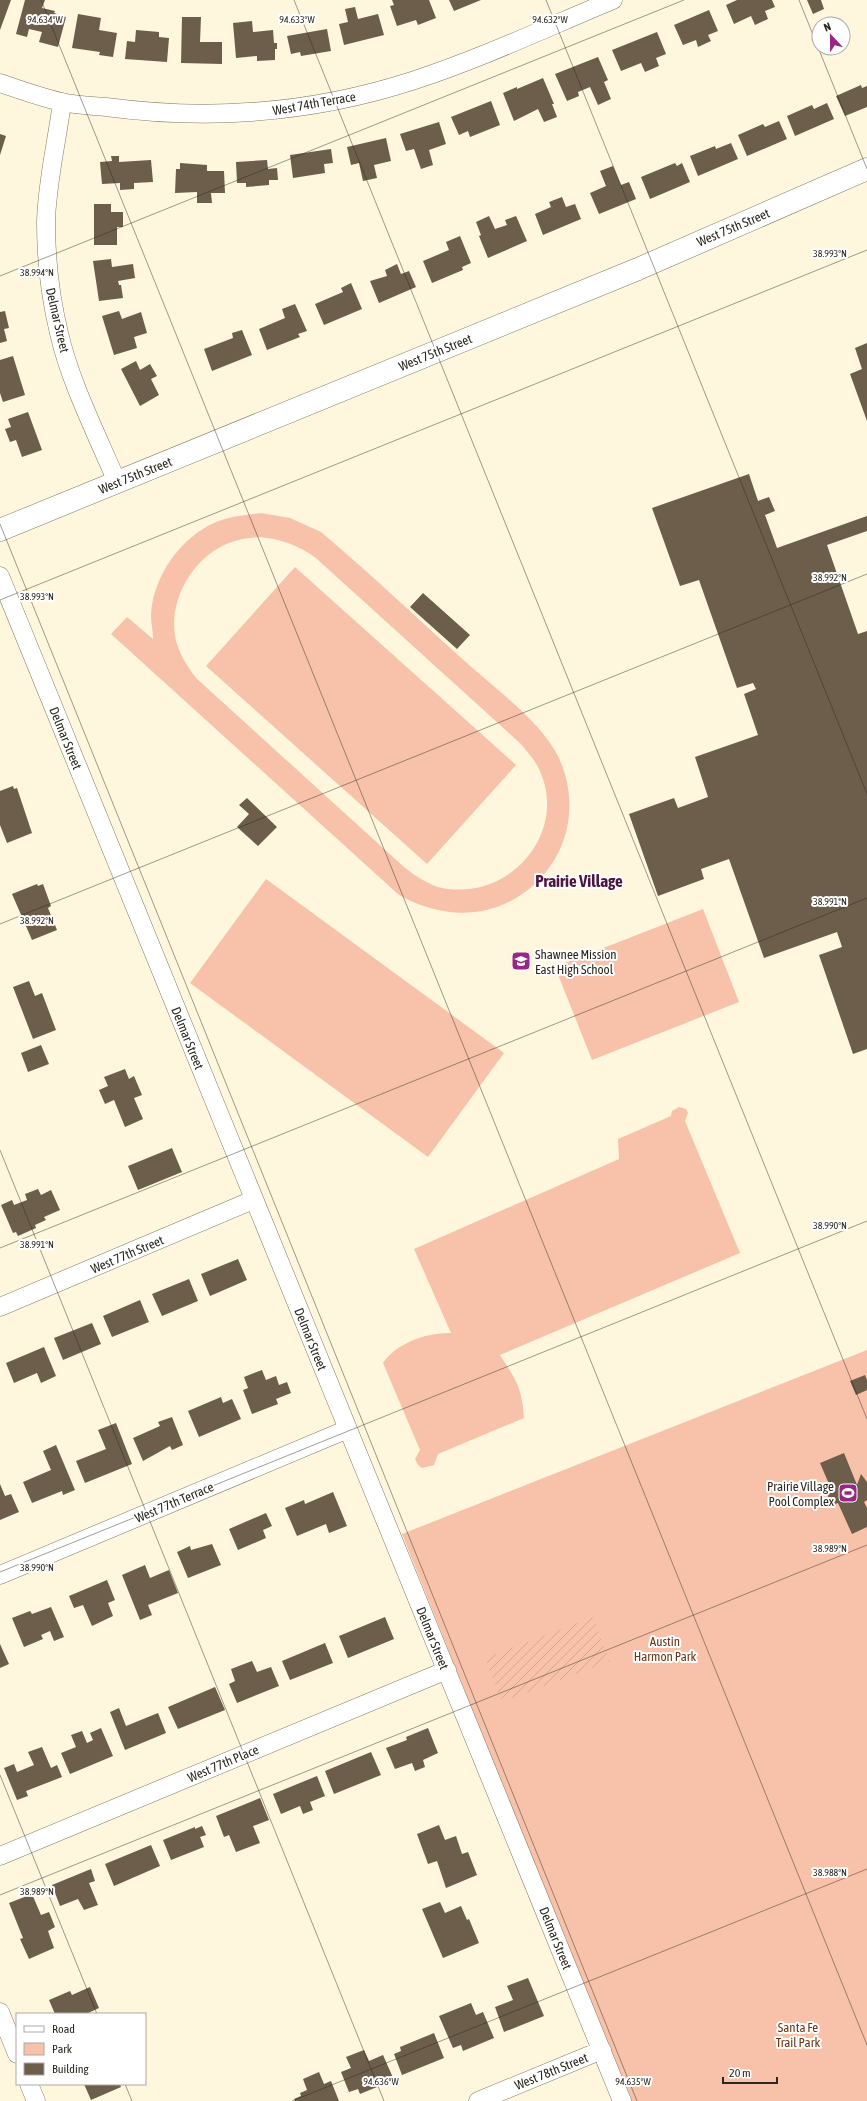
<svg xmlns="http://www.w3.org/2000/svg" width="867" height="2101" font-family="'Asap Condensed',sans-serif">
<style>
.green{fill:#f7c2a9;fill-rule:evenodd}
.garden{fill:url(#garden-furrows)}
.building{fill:#6d5d4b}
.lines{fill:none;stroke-linecap:round;stroke-linejoin:round}
.minor-casing{stroke:#817a63;stroke-width:19}
.secondary-casing{stroke:#817a63;stroke-width:23}
.minor{stroke:#fff;stroke-width:18}
.secondary{stroke:#fff;stroke-width:22}
.ticks{fill:none;stroke:#2b281f;stroke-width:1;stroke-opacity:0.45}
.labels{text-anchor:middle;stroke-width:4;stroke-linejoin:round;paint-order:stroke}
.street-label{font-size:13px;fill:#2b281f;stroke:#fff}
.poi-label{font-size:13px;fill:#2b281f;stroke:#fff;text-anchor:start}
.park-label{font-size:13px;fill:#6f3514;stroke:#fff}
.district-label{font-size:17px;font-weight:bold;fill:#4c1641;stroke:#fff}
.ticks-label{font-size:10px;text-anchor:middle;fill:#2b281f;stroke:#fff;stroke-width:4;stroke-linejoin:round;paint-order:stroke}
</style>
<defs>
<pattern id="garden-furrows" width="10" height="10" patternUnits="userSpaceOnUse"><rect width="10" height="10" fill="#f7c2a9"/><path d="M-1 1l2-2M0 10L10 0M9 11l2-2" fill="none" stroke="#d4a791"/></pattern>
</defs>
<rect width="100%" height="100%" fill="#fef7dd"/>
<!-- green -->
<path class="green" d="M 261,513 L 290,518 L 321,532 C 371,574 419,620 468,664 C 496,689 541,722 558,756 C 583,808 566,868 516,898 C 478,921 435,915 399,895 L 111,634 L 127,617 L 153,639 C 153,631 151,623 151,615 C 153,576 181,537 216,522 C 230,516 246,515 261,513 ZM 259,537 C 281,539 299,545 317,559 L 521,744 C 527,752 535,760 539,769 C 570,834 507,904 438,887 C 426,883 414,875 404,867 L 196,678 C 188,667 181,657 177,644 C 165,604 192,557 229,543 C 239,539 249,538 259,537 Z
M 295,567 L 516,765 L 427,864 L 206,666 Z
M 266,879 L 504,1053 L 428,1157 L 190,983 Z
M 703,909 L 739,1002 L 592,1060 L 555,967 Z
M 679,1107 L 686,1109 L 688,1113 L 685,1121 L 740,1253 L 500,1355 C 516,1380 522,1387 524,1418 L 438,1454 L 434,1465 L 422,1468 L 418,1465 L 415,1459 L 420,1450 L 383,1363 C 396,1343 428,1332 451,1333 L 414,1249 L 619,1159 L 618,1139 L 671,1116 L 672,1111 Z
M 867,1350 L 867,2101 L 631,2101 L 605,2041 L 402,1534 Z"/>
<!-- garden -->
<path class="garden" d="M 593,1617 L 610,1661 L 502,1702 L 485,1658 Z"/>
<!-- building -->
<path class="building" d="M 0,0 L 11,0 L 0,30 Z
M 25,0 L 45,0 L 42,8 L 55,11 L 54,13 L 66,17 L 58,47 L 39,42 L 42,32 L 29,29 L 27,37 L 16,34 Z
M 392,0 L 429,0 L 436,18 L 418,25 L 416,20 L 397,26 L 390,6 L 394,5 Z
M 449,0 L 481,0 L 454,11 Z
M 737,0 L 772,0 L 775,7 L 765,11 L 768,19 L 755,25 L 751,16 L 734,24 L 726,5 Z
M 807,0 L 821,0 L 824,9 L 813,14 Z
M 355,7 L 358,19 L 378,14 L 384,35 L 344,45 L 339,24 L 348,22 L 345,9 Z
M 709,10 L 718,31 L 708,35 L 711,41 L 698,47 L 696,40 L 683,45 L 674,25 Z
M 78,14 L 101,18 L 99,30 L 117,33 L 113,57 L 99,55 L 100,52 L 72,48 Z
M 182,17 L 201,17 L 200,42 L 222,42 L 222,64 L 181,63 Z
M 252,21 L 253,32 L 273,30 L 274,43 L 277,43 L 277,49 L 275,49 L 275,60 L 257,61 L 257,56 L 236,58 L 233,23 Z
M 327,29 L 331,51 L 301,56 L 300,52 L 291,54 L 287,36 Z
M 136,30 L 159,32 L 159,37 L 169,38 L 167,62 L 125,59 L 127,41 L 135,42 Z
M 657,32 L 666,54 L 656,58 L 659,66 L 645,72 L 641,63 L 621,71 L 612,50 Z
M 598,57 L 608,80 L 604,82 L 611,99 L 598,105 L 590,87 L 578,92 L 579,96 L 567,101 L 555,74 Z
M 543,78 L 554,104 L 552,104 L 557,117 L 544,122 L 538,109 L 514,121 L 503,93 L 517,87 L 517,89 Z
M 861,85 L 862,88 L 867,86 L 867,107 L 845,116 L 836,96 Z
M 491,101 L 500,125 L 470,137 L 468,131 L 459,135 L 451,117 Z
M 827,103 L 834,119 L 795,136 L 787,116 L 812,105 L 814,109 Z
M 779,121 L 787,139 L 747,156 L 738,135 L 763,124 L 765,127 Z
M 439,122 L 446,144 L 429,150 L 433,165 L 421,169 L 414,149 L 406,151 L 400,134 Z
M 0,134 L 6,136 L 0,155 Z
M 386,138 L 391,161 L 374,165 L 377,178 L 363,181 L 359,163 L 351,165 L 347,147 Z
M 731,143 L 738,159 L 698,176 L 690,156 L 715,146 L 716,149 Z
M 331,149 L 333,163 L 324,164 L 325,173 L 293,178 L 290,155 Z
M 111,156 L 119,156 L 119,162 L 151,160 L 153,182 L 134,183 L 134,189 L 120,190 L 120,183 L 102,184 L 100,162 L 112,161 Z
M 267,160 L 268,169 L 277,168 L 278,180 L 269,180 L 269,185 L 246,187 L 246,183 L 237,183 L 236,162 Z
M 180,163 L 207,165 L 207,171 L 224,171 L 225,193 L 211,193 L 212,203 L 197,203 L 197,192 L 175,193 L 176,169 L 180,169 Z
M 675,163 L 677,166 L 682,163 L 690,182 L 650,199 L 641,177 Z
M 613,166 L 621,185 L 629,182 L 636,199 L 599,214 L 590,193 L 606,186 L 600,171 Z
M 562,197 L 566,207 L 575,204 L 581,219 L 543,235 L 535,214 L 551,207 L 549,202 Z
M 94,204 L 111,204 L 111,212 L 123,212 L 123,227 L 117,227 L 117,245 L 94,245 Z
M 489,216 L 495,229 L 507,225 L 505,220 L 516,216 L 527,241 L 488,258 L 479,236 L 481,235 L 476,222 Z
M 460,236 L 471,263 L 462,267 L 463,270 L 432,283 L 423,261 L 449,250 L 446,242 Z
M 111,259 L 112,267 L 133,264 L 135,278 L 118,281 L 119,285 L 121,285 L 123,298 L 99,301 L 93,261 Z
M 397,264 L 401,274 L 409,271 L 416,287 L 379,303 L 370,281 L 387,276 L 385,270 Z
M 351,283 L 362,309 L 324,325 L 315,304 L 343,292 L 341,288 Z
M 295,304 L 307,331 L 298,334 L 300,337 L 267,350 L 259,329 L 285,318 L 282,309 Z
M 5,311 L 9,328 L 4,329 L 7,341 L 0,343 L 0,312 Z
M 119,311 L 122,319 L 141,312 L 147,333 L 134,337 L 137,348 L 114,355 L 102,316 Z
M 242,330 L 252,355 L 212,371 L 204,349 L 233,338 L 232,333 Z
M 867,343 L 867,421 L 850,374 L 862,369 L 855,348 Z
M 13,356 L 25,395 L 3,402 L 0,393 L 0,360 Z
M 136,361 L 140,370 L 150,364 L 157,376 L 151,379 L 159,395 L 140,406 L 121,369 Z
M 28,412 L 42,450 L 22,457 L 16,440 L 10,442 L 5,429 L 11,427 L 8,419 Z
M 749,474 L 758,501 L 769,497 L 775,511 L 765,515 L 777,548 L 867,516 L 867,531 L 827,545 L 858,634 L 867,631 L 867,1049 L 853,1054 L 819,955 L 842,947 L 837,932 L 764,958 L 729,859 L 701,869 L 704,879 L 658,896 L 629,814 L 674,798 L 678,808 L 708,797 L 695,757 L 758,735 L 744,694 L 756,689 L 753,683 L 737,688 L 699,580 L 680,586 L 652,508 Z
M 423,593 L 470,635 L 457,649 L 410,607 Z
M 13,786 L 14,789 L 17,788 L 32,833 L 7,843 L 0,825 L 0,791 Z
M 247,798 L 277,827 L 258,846 L 237,827 L 249,814 L 239,805 Z
M 37,884 L 38,886 L 43,884 L 51,906 L 48,908 L 57,930 L 32,940 L 12,894 Z
M 29,981 L 35,996 L 42,993 L 56,1030 L 33,1039 L 13,987 Z
M 41,1045 L 49,1064 L 28,1072 L 21,1053 Z
M 125,1069 L 129,1079 L 134,1076 L 142,1095 L 134,1098 L 143,1119 L 125,1127 L 114,1100 L 105,1104 L 99,1090 L 108,1086 L 104,1077 Z
M 172,1148 L 182,1172 L 138,1190 L 128,1166 Z
M 38,1189 L 41,1195 L 51,1190 L 60,1210 L 44,1217 L 46,1220 L 35,1225 L 36,1228 L 18,1236 L 16,1232 L 13,1233 L 1,1205 L 12,1200 L 14,1205 L 27,1200 L 25,1194 Z
M 238,1259 L 247,1280 L 210,1296 L 201,1274 Z
M 189,1279 L 198,1301 L 162,1316 L 152,1294 Z
M 140,1300 L 149,1322 L 112,1337 L 103,1316 Z
M 92,1323 L 101,1344 L 63,1360 L 54,1338 Z
M 44,1347 L 56,1376 L 41,1383 L 37,1373 L 14,1383 L 6,1363 Z
M 262,1370 L 266,1380 L 276,1376 L 279,1385 L 287,1382 L 291,1393 L 276,1399 L 278,1404 L 252,1414 L 243,1390 L 248,1388 L 244,1377 Z
M 865,1375 L 867,1380 L 867,1390 L 856,1395 L 850,1381 Z
M 221,1397 L 223,1403 L 232,1399 L 241,1419 L 199,1437 L 188,1411 Z
M 172,1417 L 183,1445 L 172,1450 L 170,1446 L 143,1461 L 133,1438 L 160,1426 L 158,1422 Z
M 116,1423 L 132,1464 L 85,1483 L 76,1461 L 106,1449 L 98,1430 Z
M 56,1445 L 75,1490 L 63,1495 L 62,1491 L 32,1503 L 23,1482 L 51,1470 L 43,1451 Z
M 844,1453 L 857,1485 L 861,1474 L 867,1482 L 867,1500 L 864,1502 L 867,1508 L 867,1527 L 852,1534 L 838,1503 L 832,1505 L 827,1494 L 832,1491 L 820,1463 Z
M 0,1484 L 5,1496 L 11,1494 L 19,1512 L 0,1520 Z
M 333,1492 L 347,1526 L 329,1533 L 326,1524 L 297,1536 L 285,1508 L 304,1500 L 305,1504 Z
M 266,1513 L 272,1526 L 263,1530 L 266,1538 L 238,1550 L 229,1529 Z
M 212,1544 L 221,1565 L 188,1578 L 177,1552 L 190,1546 L 191,1550 Z
M 145,1565 L 150,1578 L 169,1570 L 178,1593 L 148,1605 L 152,1615 L 140,1620 L 122,1575 Z
M 107,1580 L 115,1600 L 108,1603 L 113,1616 L 92,1626 L 83,1605 L 74,1608 L 69,1596 Z
M 51,1607 L 64,1637 L 54,1641 L 50,1631 L 41,1635 L 43,1639 L 24,1647 L 12,1618 L 30,1611 L 32,1614 Z
M 385,1617 L 394,1639 L 348,1658 L 339,1636 Z
M 325,1643 L 333,1663 L 290,1680 L 282,1661 Z
M 0,1644 L 9,1664 L 0,1668 Z
M 252,1661 L 257,1672 L 271,1667 L 279,1686 L 237,1703 L 229,1684 L 235,1681 L 231,1669 Z
M 215,1687 L 225,1710 L 178,1729 L 168,1707 Z
M 119,1708 L 126,1726 L 158,1713 L 166,1733 L 125,1750 L 110,1712 Z
M 101,1728 L 113,1756 L 70,1774 L 61,1753 L 76,1747 L 71,1735 L 82,1731 L 87,1743 L 93,1740 L 90,1733 Z
M 428,1728 L 438,1753 L 423,1760 L 425,1767 L 415,1771 L 412,1763 L 395,1769 L 386,1748 L 407,1740 L 406,1737 Z
M 42,1747 L 51,1768 L 57,1765 L 62,1777 L 26,1791 L 28,1796 L 17,1800 L 4,1768 L 14,1764 L 17,1772 L 34,1765 L 28,1752 Z
M 371,1752 L 381,1775 L 334,1794 L 325,1771 Z
M 317,1776 L 325,1796 L 310,1802 L 313,1810 L 303,1814 L 300,1806 L 281,1814 L 273,1794 Z
M 260,1798 L 269,1820 L 253,1826 L 260,1843 L 236,1852 L 229,1835 L 224,1837 L 216,1816 Z
M 439,1825 L 445,1840 L 456,1836 L 462,1854 L 468,1852 L 477,1875 L 446,1888 L 437,1861 L 428,1864 L 417,1834 Z
M 202,1826 L 206,1835 L 200,1837 L 204,1847 L 171,1860 L 163,1840 L 195,1827 L 195,1829 Z
M 151,1845 L 160,1866 L 114,1886 L 105,1864 Z
M 91,1869 L 95,1881 L 89,1883 L 98,1905 L 84,1910 L 78,1899 L 60,1906 L 52,1885 Z
M 32,1894 L 41,1915 L 49,1912 L 55,1927 L 48,1931 L 54,1948 L 29,1959 L 20,1939 L 23,1938 L 9,1903 Z
M 440,1902 L 445,1913 L 461,1906 L 467,1920 L 469,1919 L 479,1943 L 443,1958 L 422,1909 Z
M 528,1978 L 544,2016 L 504,2032 L 495,2007 L 513,2000 L 507,1986 Z
M 90,1987 L 99,2008 L 86,2014 L 55,2014 L 49,2000 L 70,1991 L 72,1995 Z
M 471,2003 L 476,2015 L 483,2012 L 494,2038 L 463,2051 L 461,2045 L 453,2048 L 439,2016 Z
M 434,2033 L 444,2058 L 402,2075 L 394,2054 L 401,2051 L 400,2047 Z
M 364,2050 L 369,2061 L 383,2055 L 394,2080 L 360,2094 L 358,2089 L 349,2092 L 341,2072 L 351,2068 L 346,2057 Z
M 319,2072 L 324,2084 L 331,2081 L 339,2101 L 295,2101 L 294,2099 L 301,2096 L 300,2093 L 307,2090 L 303,2079 Z
M 84,2084 L 120,2084 L 121,2087 L 91,2100 Z"/>
<g class="lines">
<!-- minor casing -->
<g class="minor-casing">
<path id="minor" d="M 0,83 C 20,90 40,97 61,102 C 76,105 91,106 106,107 C 210,121 314,113 415,80 C 482,58 548,27 613,0
M 62,102 C 57,142 47,181 46,222 C 46,259 50,296 59,333 C 70,382 97,435 117,482
M 0,576 L 622,2101
M 0,1307 L 253,1200
M 0,1575 L 348,1429
M 0,1856 L 447,1670
M 0,2012 L 17,2054
M 29,2084 L 36,2101
M 478,2101 L 602,2050"/>
</g>
<!-- secondary casing -->
<g class="secondary-casing">
<path id="secondary" d="M 0,530 L 638,269 L 867,169"/>
</g>
<!-- minor -->
<use href="#minor" class="minor"/>
<!-- secondary -->
<use href="#secondary" class="secondary"/>
</g>
<!-- ticks -->
<path class="ticks" d="M 41,0 L 867,2045M 294,0 L 867,1419M 546,0 L 867,794M 799,0 L 867,169M 0,276 L 684,0M 0,524 L 637,2101M 0,600 L 867,250M 0,924 L 867,574M 0,1150 L 384,2101M 0,1248 L 867,898M 0,1572 L 867,1221M 0,1775 L 97,2014M 0,1895 L 867,1545M 125,2084 L 132,2101M 292,2101 L 867,1869"/>
<!-- icons -->
<defs>
<g id="school-square" transform="scale(1)"><rect x="-9" y="-9" width="18" height="18" rx="4" fill="#992683" stroke="#fff"/><path d="M0-5L7-2L0 1L-7-2ZM-4 1L0 2.5L4 1V4Q0 6-4 4Z" fill="#fff"/></g>
<g id="stadium-square" transform="scale(1)"><rect x="-9" y="-9" width="18" height="18" rx="4" fill="#992683" stroke="#fff"/><path d="M0-5a6.5 5 0 1 0 0 10a6.5 5 0 1 0 0-10ZM-3.5-1.8h7v3.6h-7Z" fill="#fff"/></g>
</defs>
<g fill-rule="evenodd">
<use href="#school-square" x="521" y="961"/>
<use href="#stadium-square" x="848" y="1493"/>
</g>
<g class="labels">
<!-- street labels -->
<g class="street-label">
<text transform="translate(314 103) rotate(-10)" y="5">West 74th Terrace</text>
<text transform="translate(733 227) rotate(-23)" y="5">West 75th Street</text>
<text transform="translate(58 320) rotate(77)" y="5">Delmar Street</text>
<text transform="translate(435 352) rotate(-22)" y="5">West 75th Street</text>
<text transform="translate(135 475) rotate(-22)" y="5">West 75th Street</text>
<text transform="translate(66 738) rotate(68)" y="5">Delmar Street</text>
<text transform="translate(188 1038) rotate(68)" y="5">Delmar Street</text>
<text transform="translate(127 1254) rotate(-23)" y="5">West 77th Street</text>
<text transform="translate(311 1339) rotate(68)" y="5">Delmar Street</text>
<text transform="translate(174 1502) rotate(-23)" y="5">West 77th Terrace</text>
<text transform="translate(433 1638) rotate(68)" y="5">Delmar Street</text>
<text transform="translate(223 1763) rotate(-23)" y="5">West 77th Place</text>
<text transform="translate(556 1938) rotate(68)" y="5">Delmar Street</text>
<text transform="translate(551 2071) rotate(-22)" y="5">West 78th Street</text>
</g>
<!-- poi labels -->
<g class="poi-label">
<text x="535" y="959">Shawnee Mission<tspan x="535" dy="15">East High School</tspan></text>
<text x="834" y="1491" text-anchor="end">Prairie Village<tspan x="834" dy="15">Pool Complex</tspan></text>
</g>
<!-- park labels -->
<g class="park-label">
<text x="665" y="1646">Austin<tspan x="665" dy="15">Harmon Park</tspan></text>
<text x="798" y="2032">Santa Fe<tspan x="798" dy="15">Trail Park</tspan></text>
</g>
<!-- district labels -->
<g class="district-label">
<text x="579" y="887">Prairie Village</text>
</g>
</g>
<g class="ticks-label">
<text x="45" y="23">94.634°W</text>
<text x="297" y="23">94.633°W</text>
<text x="550" y="23">94.632°W</text>
<text x="830" y="257">38.993°N</text>
<text x="37" y="276">38.994°N</text>
<text x="830" y="581">38.992°N</text>
<text x="37" y="600">38.993°N</text>
<text x="830" y="905">38.991°N</text>
<text x="37" y="924">38.992°N</text>
<text x="830" y="1229">38.990°N</text>
<text x="37" y="1248">38.991°N</text>
<text x="830" y="1552">38.989°N</text>
<text x="37" y="1571">38.990°N</text>
<text x="830" y="1876">38.988°N</text>
<text x="37" y="1895">38.989°N</text>
<text x="381" y="2085">94.636°W</text>
<text x="633" y="2085">94.635°W</text>
</g>
<!-- legend -->
<rect x="16" y="2013" width="130" height="72" fill="#ffffff" stroke="#aaa9a5"/>
<rect x="24" y="2026" width="20" height="6" fill="#ffffff" stroke="#aaa9a5"/>
<text x="52" y="2033" font-size="12" fill="#2b281f">Road</text>
<rect x="24" y="2043" width="20" height="12" fill="#f7c2a9" stroke="#aaa9a5"/>
<text x="52" y="2053" font-size="12" fill="#2b281f">Park</text>
<rect x="24" y="2063" width="20" height="12" fill="#6d5d4b" stroke="#aaa9a5"/>
<text x="52" y="2073" font-size="12" fill="#2b281f">Building</text>
<!-- north arrow -->
<g transform="translate(831 36) rotate(338)"><circle r="19" fill="#ffffff" stroke="#aaa9a5"/>
<path d="M0-3L7 15L0 10L-7 15Z" fill="#992683"/>
<text y="-6" font-size="11" font-weight="bold" text-anchor="middle" fill="#2b281f">N</text>
</g>
<!-- scale -->
<path d="M723 2077v6h54v-6" fill="none" stroke="#2b281f" stroke-width="2"/>
<text x="729" y="2077" font-size="12" fill="#2b281f" stroke="#ffffff" stroke-width="3" paint-order="stroke">20 m</text>
</svg>
